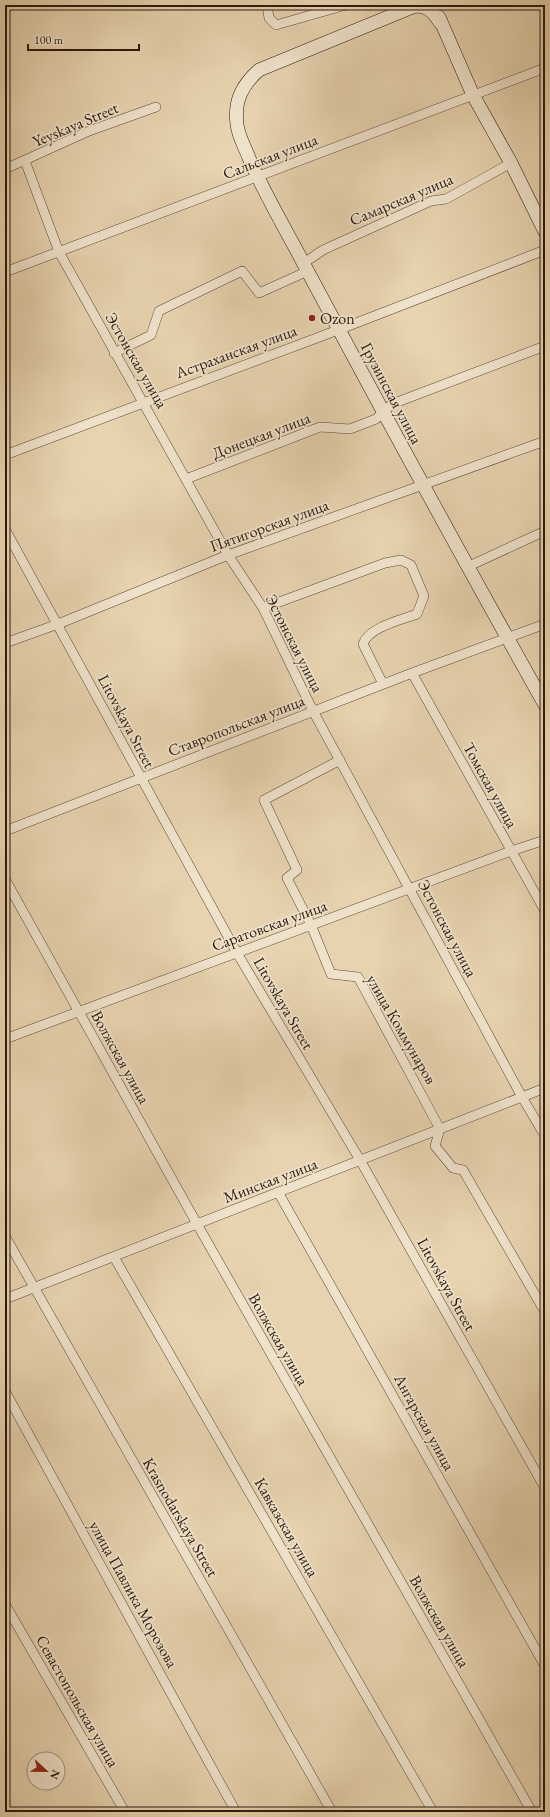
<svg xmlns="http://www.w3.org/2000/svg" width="550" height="1817" font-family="'EB Garamond',serif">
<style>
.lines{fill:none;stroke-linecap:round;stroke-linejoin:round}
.street-casing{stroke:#5a4836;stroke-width:10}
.secondary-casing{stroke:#2b190e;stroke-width:14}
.street{stroke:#efe2cb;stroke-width:9}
.secondary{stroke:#efe2cb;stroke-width:13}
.poi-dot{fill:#8f2418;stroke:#efe2cb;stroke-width:1.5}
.labels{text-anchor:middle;stroke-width:3.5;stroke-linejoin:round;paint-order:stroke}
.street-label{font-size:16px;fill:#2b190e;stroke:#efe2cb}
.poi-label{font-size:16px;fill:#2b190e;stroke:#efe2cb;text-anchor:start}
</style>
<rect width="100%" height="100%" fill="#e7d3af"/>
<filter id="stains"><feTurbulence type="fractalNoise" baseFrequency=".005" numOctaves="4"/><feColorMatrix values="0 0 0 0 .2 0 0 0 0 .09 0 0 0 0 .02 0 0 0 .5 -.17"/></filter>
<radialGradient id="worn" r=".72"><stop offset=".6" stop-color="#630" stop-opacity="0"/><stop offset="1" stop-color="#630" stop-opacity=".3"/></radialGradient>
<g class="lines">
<!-- street casing -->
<g class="street-casing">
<path id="street" d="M 267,5 L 269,18 L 276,25 L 346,5
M 25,161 L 59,252 L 228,555 L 263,608 L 313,711 L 522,1097 L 545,1136
M 5,169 L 89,131 L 156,107
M 304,263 L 323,250 L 431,201 L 446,199 L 511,163
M 5,272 L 545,68
M 114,353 L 151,335 L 159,311 L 242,271 L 259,293 L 308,271
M 5,455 L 338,330 L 545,250
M 186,479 L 320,427 L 350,429 L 376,419 L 392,404 L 545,346
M 5,529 L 237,953 L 360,1160 L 545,1488
M 467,567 L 545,531
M 263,608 L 385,563 L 401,560 L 411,565 L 424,596 L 417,614 C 401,620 369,627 363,644 L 383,684
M 5,643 L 58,624 L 228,555 L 545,441
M 412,673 L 545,911
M 340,760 L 264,800 L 297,870 L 287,878 L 311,925 L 331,974 L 358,977 L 440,1129 L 435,1146 L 453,1168 L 463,1170 L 545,1312
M 5,831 L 412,673 L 545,624
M 5,879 L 197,1224 L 532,1812
M 5,1039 L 511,851 L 545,840
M 278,1192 L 545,1666
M 5,1236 L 332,1812
M 114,1257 L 433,1812
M 5,1299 L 545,1088
M 5,1391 L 236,1812
M 5,1604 L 125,1812"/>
</g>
<!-- secondary casing -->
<g class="secondary-casing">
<path id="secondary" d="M 439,17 L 473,95 L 511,163 L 545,232
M 441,24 C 434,13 429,6 415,6 L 259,70 C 242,85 234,101 237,124 C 238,136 245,147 249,158 C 266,197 288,233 307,270 C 385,416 464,561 545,705"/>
</g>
<!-- street -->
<use href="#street" class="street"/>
<!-- secondary -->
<use href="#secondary" class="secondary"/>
</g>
<!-- markers -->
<circle class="poi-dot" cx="312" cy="318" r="4"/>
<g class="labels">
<!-- street labels -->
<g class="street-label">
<text transform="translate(75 124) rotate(-23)" y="6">Yeyskaya Street</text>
<text transform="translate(270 156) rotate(-21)" y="6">Сальская улица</text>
<text transform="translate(401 199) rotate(-23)" y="6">Самарская улица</text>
<text transform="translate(236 351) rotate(-20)" y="6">Астраханская улица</text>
<text transform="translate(137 360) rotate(60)" y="6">Эстонская улица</text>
<text transform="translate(392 393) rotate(62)" y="6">Грузинская улица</text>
<text transform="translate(261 435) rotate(-21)" y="6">Донецкая улица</text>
<text transform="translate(269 525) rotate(-20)" y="6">Пятигорская улица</text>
<text transform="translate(295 643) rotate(63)" y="6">Эстонская улица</text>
<text transform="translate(127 721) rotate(62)" y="6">Litovskaya Street</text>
<text transform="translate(236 725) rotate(-21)" y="6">Ставропольская улица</text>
<text transform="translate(491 785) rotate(61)" y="6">Томская улица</text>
<text transform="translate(269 925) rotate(-20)" y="6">Саратовская улица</text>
<text transform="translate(448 928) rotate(62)" y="6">Эстонская улица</text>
<text transform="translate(284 1003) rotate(60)" y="6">Litovskaya Street</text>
<text transform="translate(402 1029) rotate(60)" y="6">улица Коммунаров</text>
<text transform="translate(121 1057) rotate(61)" y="6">Волжская улица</text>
<text transform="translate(270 1180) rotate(-21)" y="6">Минская улица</text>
<text transform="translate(447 1284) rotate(61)" y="6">Litovskaya Street</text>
<text transform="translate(279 1339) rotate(60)" y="6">Волжская улица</text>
<text transform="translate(425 1422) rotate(61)" y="6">Ангарская улица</text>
<text transform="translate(181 1517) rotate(60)" y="6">Krasnodarskaya Street</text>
<text transform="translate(287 1527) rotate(60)" y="6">Кавказская улица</text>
<text transform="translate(134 1594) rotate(61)" y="6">улица Павлика Морозова</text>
<text transform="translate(440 1621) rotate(60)" y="6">Волжская улица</text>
<text transform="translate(78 1701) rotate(60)" y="6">Севастопольская улица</text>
</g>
<!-- poi labels -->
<g class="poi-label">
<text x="320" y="324">Ozon</text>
</g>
</g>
<!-- margin -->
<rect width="550" height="1817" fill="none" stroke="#e7d3af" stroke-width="20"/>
<rect x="6" y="6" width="538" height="1805" fill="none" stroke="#2b190e" stroke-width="2"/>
<rect x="10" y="10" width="530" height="1797" fill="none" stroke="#2b190e"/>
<!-- north arrow -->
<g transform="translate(46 1771) rotate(112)"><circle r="19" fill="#efe2cb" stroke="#a1927f"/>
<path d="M0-3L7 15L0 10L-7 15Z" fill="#8f2418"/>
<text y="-6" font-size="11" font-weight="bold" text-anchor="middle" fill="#2b190e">N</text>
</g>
<!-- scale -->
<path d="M28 44v6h111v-6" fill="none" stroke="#2b190e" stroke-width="2"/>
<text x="34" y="44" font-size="12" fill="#2b190e" stroke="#efe2cb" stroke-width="3" paint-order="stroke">100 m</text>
<rect width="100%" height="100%" filter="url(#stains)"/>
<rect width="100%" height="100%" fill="url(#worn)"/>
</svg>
